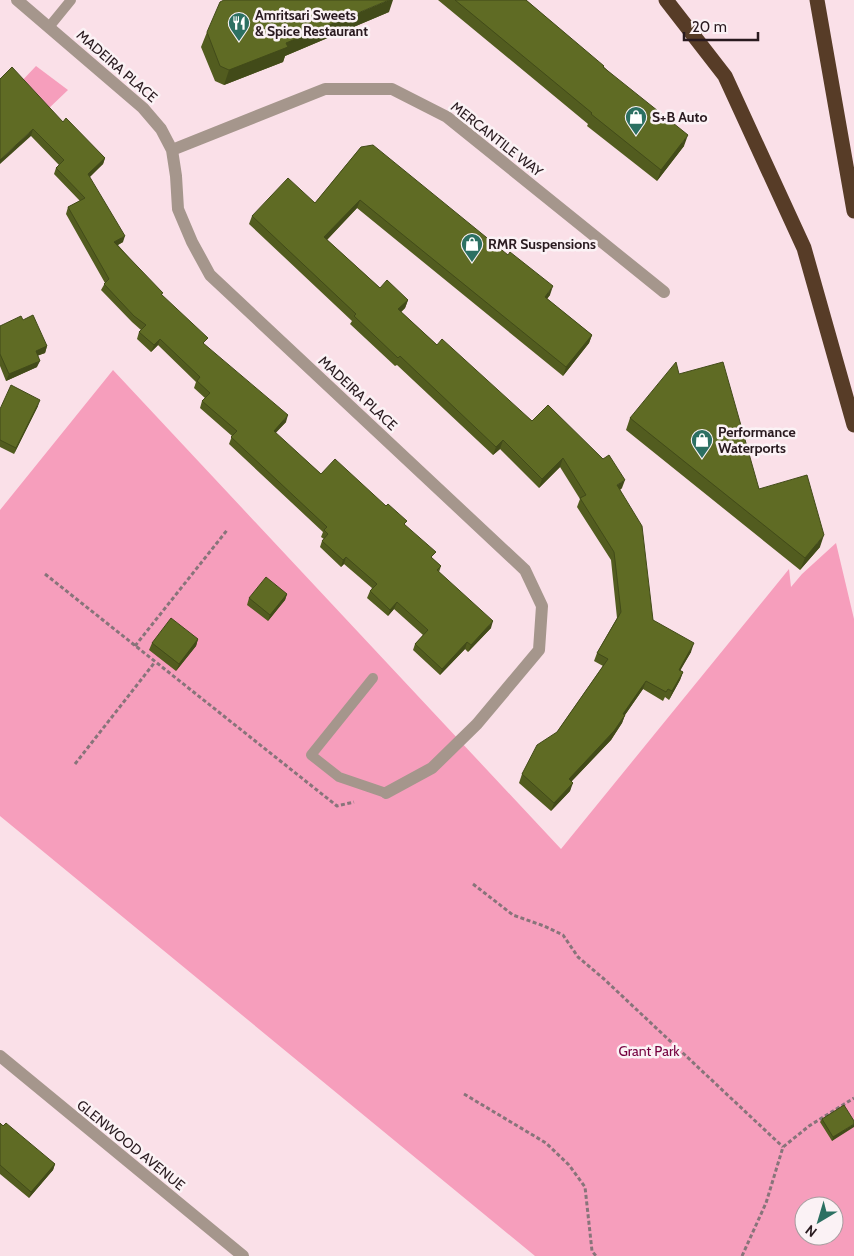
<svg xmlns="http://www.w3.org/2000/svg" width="854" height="1256" font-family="Cabin,sans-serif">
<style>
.green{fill:#f69ebc;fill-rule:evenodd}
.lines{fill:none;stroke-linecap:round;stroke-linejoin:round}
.path{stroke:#88747a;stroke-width:3;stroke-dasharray:4 2.5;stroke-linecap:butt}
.service{stroke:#a5968c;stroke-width:10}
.minor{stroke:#a5968c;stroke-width:12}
.motorway{stroke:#573c27;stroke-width:15}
.wall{fill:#525c1f}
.shaded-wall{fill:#424b19}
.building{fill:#5f6b24;stroke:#424b19}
.labels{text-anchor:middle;stroke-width:5;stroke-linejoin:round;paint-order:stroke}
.poi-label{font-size:14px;font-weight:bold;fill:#291a1f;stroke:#fbf2f5;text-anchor:start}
.street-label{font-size:14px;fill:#291a1f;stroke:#fbf2f5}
.park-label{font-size:14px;fill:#75003f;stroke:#fbf2f5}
</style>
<rect width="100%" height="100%" fill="#fae0e8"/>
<!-- green -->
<path class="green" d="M 36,66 L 68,90 L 46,111 L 19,84 Z
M 113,370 L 561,849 L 789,569 L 791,587 L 802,574 L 836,543 L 854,619 L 854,1256 L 535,1256 L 0,816 L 0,510 ZM 804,1206 L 834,1206 L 834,1236 L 804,1236 Z"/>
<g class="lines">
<!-- path -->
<path class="path" d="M 45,574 L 337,806 L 354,802
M 135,646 L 228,529
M 75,764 L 155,662
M 473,884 L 513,915 L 544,926 L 563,935 L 578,957 L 604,979 L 783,1147
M 464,1094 L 546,1143 L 569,1165 L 585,1187 L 592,1251 L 596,1256
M 742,1256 L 766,1203 L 783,1147 L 809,1126 L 854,1098"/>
<!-- service -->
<path class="service" d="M 49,27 L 71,0
M 373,678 L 311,755 L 339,777 L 386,793"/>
<!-- minor -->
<path class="minor" d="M 17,0 L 143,108 L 161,129 L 172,150 L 176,176 L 178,209 L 192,242 L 210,275 L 525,570 L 542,606 L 539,650 L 477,724 L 432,768 L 386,793
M 172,150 L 325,89 L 392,89 L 447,117 L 664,292
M 0,1056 L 243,1256"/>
<!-- motorway -->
<path class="motorway" d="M 666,0 L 725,76 L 804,248 L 854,425
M 817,0 L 854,211"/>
</g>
<!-- wall -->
<path class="wall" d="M 438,0 L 526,0 L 604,67 L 684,146 L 657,181 L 587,126 L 588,124 Z
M 389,12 L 285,56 L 283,62 L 224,85 L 215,81 L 201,47 L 207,32 Z
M 0,79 L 63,122 L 105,158 L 103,164 L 89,177 L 123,242 L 118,245 L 205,345 L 286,422 L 275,433 L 321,474 L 405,525 L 433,559 L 441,566 L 439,572 L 491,628 L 468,652 L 465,649 L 440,675 L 413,650 L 415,644 L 423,635 L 394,609 L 388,616 L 367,598 L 370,591 L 372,588 L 344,564 L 341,567 L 320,547 L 322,541 L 324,539 L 321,537 L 323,532 L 229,444 L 232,436 L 200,408 L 202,401 L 205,398 L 194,388 L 196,382 L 158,345 L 151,352 L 137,339 L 139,332 L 141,330 L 132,322 L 101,290 L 105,283 L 66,214 L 68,207 L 80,201 L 54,174 L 56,168 L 59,165 L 31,136 Z
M 361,147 L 550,295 L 547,299 L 592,335 L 589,343 L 563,376 L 357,208 L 327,240 L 380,288 L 408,300 L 405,308 L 401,312 L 437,345 L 532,421 L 622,488 L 620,490 L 653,620 L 691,652 L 680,670 L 683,672 L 680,680 L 669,700 L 665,697 L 663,701 L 643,689 L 625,715 L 622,723 L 611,740 L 572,781 L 570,791 L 551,811 L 519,783 L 522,774 L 557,732 L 603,666 L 594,661 L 597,653 L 617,618 L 611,560 L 577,507 L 580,499 L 560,467 L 539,488 L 500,449 L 493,455 L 397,365 L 395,366 L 350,324 L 352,321 L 249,224 L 252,216 L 315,203 Z
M 23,320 L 47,346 L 45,353 L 37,356 L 37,367 L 6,381 L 0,366 L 0,326 Z
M 679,374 L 759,489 L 820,547 L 800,570 L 626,430 L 630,418 Z
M 38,406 L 14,454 L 0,447 L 0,409 Z
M 287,594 L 285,600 L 268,621 L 247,605 L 249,598 Z
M 198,639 L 196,646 L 176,671 L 149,650 L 152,643 Z
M 822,1119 L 854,1121 L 832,1141 L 820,1122 Z
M 0,1123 L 55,1164 L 53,1170 L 29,1198 L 0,1174 Z"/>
<!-- shaded-wall -->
<path class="shaded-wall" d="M 389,0 L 393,0 L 389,12 L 285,56 L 283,62 L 224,85 L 229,70 L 286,43 Z
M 33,129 L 31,136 L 0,164 L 0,160 Z
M 688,135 L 684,146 L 657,181 L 661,170 Z
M 105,158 L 103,164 L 86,181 L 88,174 Z
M 360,200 L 357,208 L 321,246 L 324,237 Z
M 125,236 L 123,242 L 112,248 L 114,242 Z
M 553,286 L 550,295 L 542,305 L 545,297 Z
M 408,300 L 405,308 L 395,318 L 398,309 Z
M 592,335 L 589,343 L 563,376 L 566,367 Z
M 160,339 L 158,345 L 151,352 L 154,345 Z
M 47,346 L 45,353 L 33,357 L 36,351 Z
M 40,361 L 37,367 L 6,381 L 9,374 Z
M 40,400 L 38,406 L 14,454 L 16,448 Z
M 288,415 L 286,422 L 271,438 L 274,431 Z
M 503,440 L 500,449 L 493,455 L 496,447 Z
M 563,458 L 560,467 L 539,488 L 542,479 Z
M 625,480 L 622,488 L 614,493 L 617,485 Z
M 824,535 L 820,547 L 800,570 L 805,558 Z
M 346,557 L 344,564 L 341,567 L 343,560 Z
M 287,594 L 285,600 L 268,621 L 270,615 Z
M 397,602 L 394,609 L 388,616 L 390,610 Z
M 493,621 L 491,628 L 468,652 L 471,645 Z
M 198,639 L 196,646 L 176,671 L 179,664 Z
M 467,642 L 465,649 L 440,675 L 442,669 Z
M 694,643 L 691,652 L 676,678 L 679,670 Z
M 683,672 L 680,680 L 669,700 L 672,691 Z
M 646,681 L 643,689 L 620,722 L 623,714 Z
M 625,715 L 622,723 L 611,740 L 566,787 L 569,779 Z
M 573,783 L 570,791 L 551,811 L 554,803 Z
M 854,1124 L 854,1127 L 832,1141 L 833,1137 Z
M 55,1164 L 53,1170 L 29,1198 L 31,1192 Z"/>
<!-- building -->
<path class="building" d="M 224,0 L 389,0 L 286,43 L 288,47 L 229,70 L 220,66 L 207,32 L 220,2 Z
M 455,0 L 526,0 L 604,66 L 603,67 L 688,135 L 661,170 L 591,114 L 592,113 Z
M 12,67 L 63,122 L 66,118 L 105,158 L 88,174 L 125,236 L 114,242 L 163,293 L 161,294 L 208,338 L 203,343 L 288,415 L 274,431 L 321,474 L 335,459 L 386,506 L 388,504 L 407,521 L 404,524 L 436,552 L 431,557 L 441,566 L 437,570 L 493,621 L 471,645 L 467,642 L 442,669 L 415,644 L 428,630 L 397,602 L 390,610 L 370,591 L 377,584 L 346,557 L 343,560 L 322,541 L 328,534 L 324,530 L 327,527 L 231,437 L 237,431 L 202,401 L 210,393 L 197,381 L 200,377 L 160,339 L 154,345 L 139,332 L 146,325 L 134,316 L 104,284 L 109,279 L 68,207 L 85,198 L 56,168 L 64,160 L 33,129 L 0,160 L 0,79 Z
M 373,145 L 508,255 L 510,252 L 553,286 L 545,297 L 592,335 L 566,367 L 360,200 L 324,237 L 380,288 L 387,280 L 408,300 L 398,309 L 437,345 L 442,339 L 532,421 L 548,405 L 603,459 L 609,455 L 625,480 L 617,485 L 642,526 L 653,620 L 694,643 L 679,670 L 683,672 L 672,691 L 668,689 L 666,692 L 646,681 L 623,714 L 625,715 L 614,731 L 569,779 L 573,783 L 554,803 L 522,774 L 537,745 L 557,732 L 608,659 L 597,653 L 621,612 L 614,552 L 580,498 L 586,495 L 563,458 L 542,479 L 503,440 L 496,447 L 400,356 L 398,358 L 354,316 L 356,314 L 252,216 L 288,178 L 315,203 L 361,147 Z
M 33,315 L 47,346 L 36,351 L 40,361 L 9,374 L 0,354 L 0,326 L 21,316 L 23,320 Z
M 676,362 L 679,374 L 723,362 L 759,489 L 807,475 L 824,535 L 805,558 L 630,418 Z
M 11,385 L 40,400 L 16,448 L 0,440 L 0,409 Z
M 266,577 L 287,594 L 270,615 L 249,598 Z
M 171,618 L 198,639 L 179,664 L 152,643 Z
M 844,1105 L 854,1121 L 854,1124 L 833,1137 L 822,1119 Z
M 0,1123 L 3,1126 L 6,1123 L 55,1164 L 31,1192 L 0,1165 Z"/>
<!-- icons -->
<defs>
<g id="restaurant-pin" transform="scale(1.125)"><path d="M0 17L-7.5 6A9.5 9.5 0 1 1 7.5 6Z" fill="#2c7062" stroke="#fbf2f5"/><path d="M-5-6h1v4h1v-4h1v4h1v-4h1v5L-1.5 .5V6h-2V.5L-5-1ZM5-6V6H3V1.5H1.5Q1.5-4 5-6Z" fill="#fff"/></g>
<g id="shop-pin" transform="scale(1.125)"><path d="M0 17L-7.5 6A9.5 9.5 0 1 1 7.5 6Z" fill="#2c7062" stroke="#fbf2f5"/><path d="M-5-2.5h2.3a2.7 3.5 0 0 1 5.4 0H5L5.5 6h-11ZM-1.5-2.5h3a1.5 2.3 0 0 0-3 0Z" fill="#fff"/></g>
</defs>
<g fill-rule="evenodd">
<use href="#restaurant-pin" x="239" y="23"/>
<use href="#shop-pin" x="636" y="117"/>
<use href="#shop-pin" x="472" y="244"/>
<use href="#shop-pin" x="702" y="440"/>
</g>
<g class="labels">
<!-- poi labels -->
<g class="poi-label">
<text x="255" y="20">Amritsari Sweets<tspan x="255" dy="16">&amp; Spice Restaurant</tspan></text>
<text x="652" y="122">S+B Auto</text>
<text x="488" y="249">RMR Suspensions</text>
<text x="718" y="437">Performance<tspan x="718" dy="16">Waterports</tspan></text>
</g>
<!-- street labels -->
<g class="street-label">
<text transform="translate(117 66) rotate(41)" y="5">MADEIRA PLACE</text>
<text transform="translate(497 139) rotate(38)" y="5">MERCANTILE WAY</text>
<text transform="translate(358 393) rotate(43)" y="5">MADEIRA PLACE</text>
<text transform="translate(131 1145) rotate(39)" y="5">GLENWOOD AVENUE</text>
</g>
<!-- park labels -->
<g class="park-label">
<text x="649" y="1056">Grant Park</text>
</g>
</g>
<!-- north arrow -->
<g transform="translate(819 1221) rotate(218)"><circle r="24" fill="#fbf2f5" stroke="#a79c9f"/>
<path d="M0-4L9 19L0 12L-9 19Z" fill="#2c7062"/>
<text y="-8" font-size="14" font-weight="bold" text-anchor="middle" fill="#291a1f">N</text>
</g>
<!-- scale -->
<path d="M684 32v8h74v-8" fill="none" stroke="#291a1f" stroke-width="2.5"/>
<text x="692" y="32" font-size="15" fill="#291a1f" stroke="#fbf2f5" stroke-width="4" paint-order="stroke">20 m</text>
</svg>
